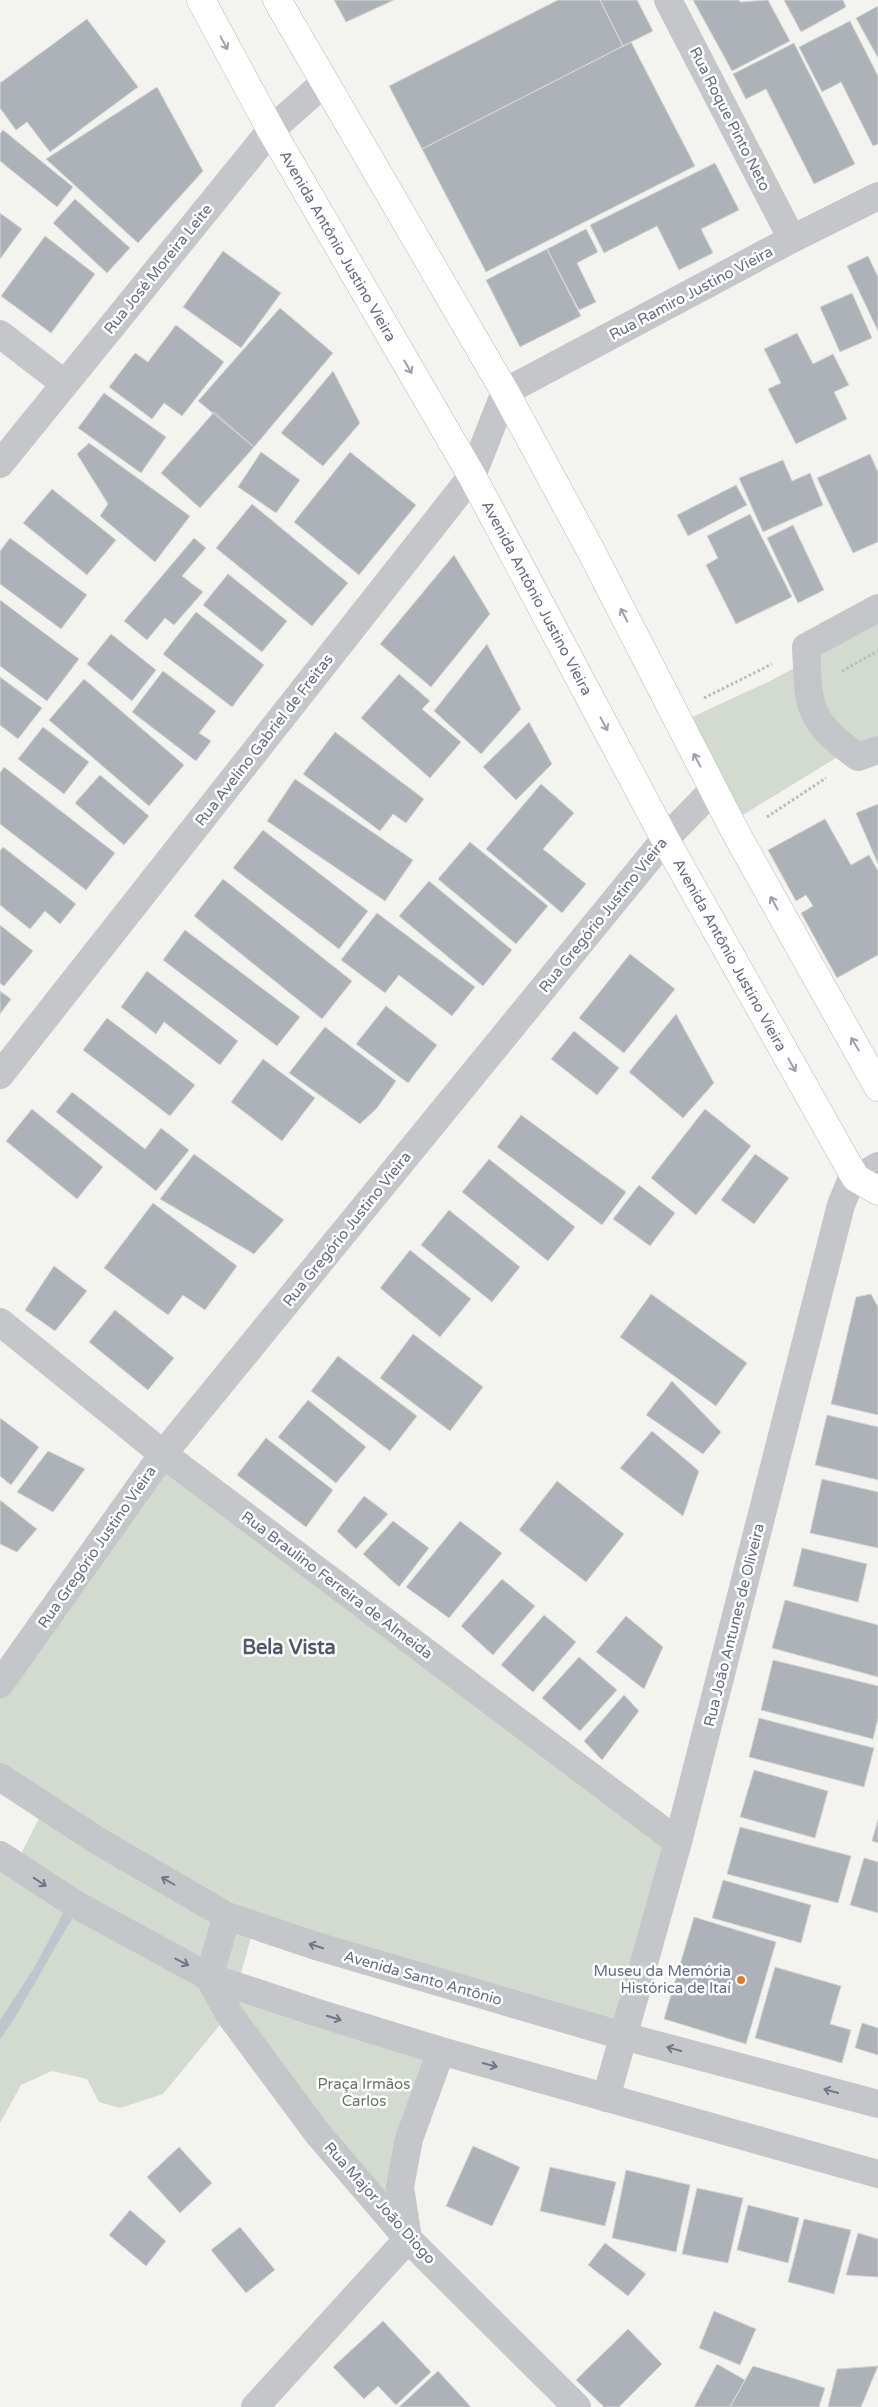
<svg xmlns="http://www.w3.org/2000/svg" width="878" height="2407" font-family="'Varela Round',sans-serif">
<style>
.green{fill:#d3dbd1}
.water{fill:#bfc5cc}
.building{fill:#adb1b8;stroke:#d5d5d3}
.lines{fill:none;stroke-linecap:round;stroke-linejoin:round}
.major-casing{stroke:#b5b7bb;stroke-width:29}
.path{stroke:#bbbcbf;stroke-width:3;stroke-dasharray:2.5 2.5;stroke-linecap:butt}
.minor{stroke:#c4c6ca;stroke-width:28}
.major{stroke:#fff;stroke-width:28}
.oneway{stroke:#9aa0ac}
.oneway2{stroke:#6e7687}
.poi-dot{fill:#db7c29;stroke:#fff;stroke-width:2}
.labels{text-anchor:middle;stroke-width:5;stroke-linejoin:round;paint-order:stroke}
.street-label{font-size:15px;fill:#646d80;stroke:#fff}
.poi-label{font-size:15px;fill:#646d80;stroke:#fff;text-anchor:end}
.park-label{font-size:15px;fill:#637763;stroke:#fff}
.district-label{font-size:20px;font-weight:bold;fill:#525865;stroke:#fff}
</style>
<rect width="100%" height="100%" fill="#f3f4f0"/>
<!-- green -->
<path class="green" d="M 878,623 L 878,738 L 854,747 L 741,816 L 692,717 L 770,681 Z
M 163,1454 L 678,1842 L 623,2036 L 254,1927 L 237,1987 L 441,2051 L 409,2139 L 408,2239 L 229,2014 L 163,2094 L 120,2108 L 99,2102 L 87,2079 L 52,2071 L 21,2085 L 0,2123 L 0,1858 L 14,1867 L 45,1807 L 0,1777 L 0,1684 Z"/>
<!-- water -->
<path class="water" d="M 68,1904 L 78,1908 L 17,2014 L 0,2040 L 0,2020 L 34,1968 Z"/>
<!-- building -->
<path class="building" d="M 334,0 L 394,0 L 346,22 Z
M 558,0 L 600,0 L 623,46 L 422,149 L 389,86 Z
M 600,0 L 637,0 L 653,31 L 623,46 Z
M 693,0 L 739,0 L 740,2 L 768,0 L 790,41 L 732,71 Z
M 784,0 L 843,0 L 846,7 L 801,32 Z
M 878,6 L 878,58 L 856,18 Z
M 87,19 L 138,87 L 50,152 L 27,122 L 16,130 L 0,108 L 0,83 Z
M 850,21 L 878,76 L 878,144 L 873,146 L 841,82 L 822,92 L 799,47 Z
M 631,42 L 695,166 L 486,272 L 422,149 Z
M 794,43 L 855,164 L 814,184 L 766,89 L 746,99 L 733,74 Z
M 157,87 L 203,171 L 138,243 L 46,159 Z
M 3,130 L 73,187 L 57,207 L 0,161 L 0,134 Z
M 715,163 L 739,210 L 701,229 L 713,253 L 679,270 L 657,226 L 604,253 L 590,225 Z
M 75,199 L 130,248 L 107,273 L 53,223 Z
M 0,213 L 22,229 L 0,259 Z
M 586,229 L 598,252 L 577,263 L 596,302 L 579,310 L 547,249 Z
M 45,236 L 95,274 L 51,333 L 1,296 Z
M 547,249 L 581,316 L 520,347 L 486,280 Z
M 223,251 L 281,293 L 241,348 L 183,307 Z
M 868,256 L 878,277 L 878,331 L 847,266 Z
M 852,293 L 872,338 L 840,352 L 820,307 Z
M 280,308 L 333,353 L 254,447 L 198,401 Z
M 176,325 L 224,362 L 182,416 L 164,403 L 152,419 L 109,387 L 135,353 L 148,362 Z
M 797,333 L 813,364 L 833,354 L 849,385 L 834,392 L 847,419 L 796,444 L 768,389 L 781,383 L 764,349 Z
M 333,371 L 360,423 L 323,466 L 281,433 Z
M 104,393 L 166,437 L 141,473 L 78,428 Z
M 214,412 L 254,447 L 200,508 L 161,473 Z
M 89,443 L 190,516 L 155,562 L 100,516 L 108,504 L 77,454 Z
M 261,452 L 300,480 L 276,513 L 238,487 Z
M 350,452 L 416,505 L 359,575 L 294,522 Z
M 870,454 L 878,472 L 878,542 L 853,553 L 817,478 Z
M 783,460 L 792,481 L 810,473 L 823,505 L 763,532 L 739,478 Z
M 736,485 L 747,505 L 688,536 L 677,515 Z
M 52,489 L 116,540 L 87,575 L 23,523 Z
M 252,504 L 348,583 L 312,626 L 216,548 Z
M 750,514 L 792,597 L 736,624 L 706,565 L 718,558 L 707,536 Z
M 793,525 L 824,590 L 798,603 L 767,538 Z
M 10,538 L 87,595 L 61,629 L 0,584 L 0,551 Z
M 194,538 L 206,548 L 182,576 L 203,592 L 174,625 L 165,618 L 147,640 L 124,621 Z
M 454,555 L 490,614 L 431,687 L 380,644 Z
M 228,574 L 287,621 L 262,652 L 203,605 Z
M 0,600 L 79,659 L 47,701 L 0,666 Z
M 196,612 L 264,665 L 232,707 L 163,654 Z
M 111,634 L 156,670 L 132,701 L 87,664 Z
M 487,644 L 521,709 L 481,754 L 434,711 Z
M 163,671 L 216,711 L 199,733 L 211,741 L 196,761 L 132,712 Z
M 399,674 L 430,701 L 422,709 L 461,742 L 430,778 L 361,718 Z
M 0,677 L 42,708 L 18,739 L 0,725 Z
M 84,679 L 184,765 L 149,806 L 49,720 Z
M 529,722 L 552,764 L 516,800 L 483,767 Z
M 43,727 L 89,762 L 64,794 L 18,759 Z
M 335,732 L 424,799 L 406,823 L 393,814 L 380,831 L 303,774 Z
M 4,767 L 115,853 L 86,890 L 0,824 L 0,773 Z
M 100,775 L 149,816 L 124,845 L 75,803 Z
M 295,779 L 413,860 L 385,901 L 267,821 Z
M 541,784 L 574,813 L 543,849 L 586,884 L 562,913 L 486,849 Z
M 878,804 L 878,864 L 856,813 Z
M 825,819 L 851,865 L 869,855 L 878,871 L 878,955 L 837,978 L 801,913 L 813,906 L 806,895 L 796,901 L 768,850 Z
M 263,830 L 368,911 L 339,949 L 233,868 Z
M 470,842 L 548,906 L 516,944 L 438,879 Z
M 3,847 L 76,904 L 60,924 L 45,911 L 30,929 L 0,905 L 0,851 Z
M 223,879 L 352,981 L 322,1019 L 194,916 Z
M 429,881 L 512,950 L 483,986 L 399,916 Z
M 377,913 L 475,987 L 452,1016 L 399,975 L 385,993 L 341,960 Z
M 0,925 L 33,951 L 4,986 L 0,983 Z
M 185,930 L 300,1017 L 277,1046 L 163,960 Z
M 630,954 L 675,989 L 624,1053 L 579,1018 Z
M 147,971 L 238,1041 L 220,1065 L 164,1022 L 156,1034 L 121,1007 Z
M 0,991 L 11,999 L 0,1014 Z
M 386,1006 L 437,1045 L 408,1083 L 356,1044 Z
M 676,1014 L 714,1083 L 683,1118 L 629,1072 Z
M 107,1018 L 195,1085 L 170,1116 L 83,1050 Z
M 325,1027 L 396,1081 L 377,1108 L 360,1124 L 289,1073 Z
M 574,1031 L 619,1068 L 597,1095 L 551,1059 Z
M 263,1059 L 315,1098 L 282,1141 L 231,1102 Z
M 72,1092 L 145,1149 L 161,1128 L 189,1150 L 156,1191 L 56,1112 Z
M 32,1109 L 103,1167 L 77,1199 L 6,1141 Z
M 705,1109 L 751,1146 L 696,1215 L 651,1178 Z
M 521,1115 L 626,1192 L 602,1225 L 497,1147 Z
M 194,1154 L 284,1220 L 254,1254 L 160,1199 Z
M 755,1154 L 789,1178 L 754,1224 L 721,1200 Z
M 489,1159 L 575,1227 L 548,1261 L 462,1192 Z
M 639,1185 L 675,1213 L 650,1246 L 613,1219 Z
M 153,1203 L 237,1266 L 205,1310 L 183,1295 L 168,1315 L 104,1268 Z
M 449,1210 L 520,1267 L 492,1302 L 421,1245 Z
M 410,1250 L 471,1299 L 440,1337 L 380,1288 Z
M 54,1266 L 87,1291 L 55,1331 L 25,1310 Z
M 651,1294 L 747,1363 L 716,1406 L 620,1337 Z
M 871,1294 L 878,1307 L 878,1415 L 831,1404 L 856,1297 Z
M 115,1310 L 174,1358 L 148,1390 L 89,1342 Z
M 413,1334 L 483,1387 L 450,1431 L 380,1378 Z
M 338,1356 L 417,1416 L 390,1451 L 311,1391 Z
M 672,1381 L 721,1432 L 703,1454 L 646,1415 Z
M 308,1400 L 366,1447 L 336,1483 L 278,1437 Z
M 827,1415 L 878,1427 L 878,1480 L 815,1465 Z
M 0,1418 L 39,1447 L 11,1485 L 0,1476 Z
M 652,1431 L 699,1471 L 683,1516 L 620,1468 Z
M 266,1438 L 333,1490 L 306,1527 L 237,1475 Z
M 48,1451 L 85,1469 L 53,1512 L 17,1492 Z
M 822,1479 L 878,1492 L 878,1548 L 810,1533 Z
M 557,1481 L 624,1534 L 586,1582 L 519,1530 Z
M 364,1496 L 388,1514 L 356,1549 L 337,1531 Z
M 0,1500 L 37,1529 L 17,1552 L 0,1544 Z
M 393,1521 L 429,1548 L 399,1587 L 363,1554 Z
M 460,1521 L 502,1553 L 449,1618 L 406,1587 Z
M 802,1548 L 867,1564 L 858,1602 L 793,1586 Z
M 502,1579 L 535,1606 L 493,1655 L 461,1626 Z
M 785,1600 L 878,1625 L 878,1677 L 772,1648 Z
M 544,1615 L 576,1642 L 533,1692 L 501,1665 Z
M 626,1616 L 663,1647 L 644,1689 L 596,1652 Z
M 579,1657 L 617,1690 L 580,1731 L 542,1698 Z
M 773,1660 L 878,1686 L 878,1718 L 873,1739 L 761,1710 Z
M 624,1695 L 639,1711 L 602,1760 L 584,1741 Z
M 759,1718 L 874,1748 L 864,1787 L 749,1757 Z
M 754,1770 L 828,1791 L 815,1838 L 740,1817 Z
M 878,1819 L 878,1843 L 872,1841 Z
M 740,1827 L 851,1856 L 838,1903 L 727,1874 Z
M 864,1858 L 878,1862 L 878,1913 L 850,1905 Z
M 723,1880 L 811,1905 L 801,1943 L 712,1918 Z
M 694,1917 L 776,1942 L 746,2044 L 664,2019 Z
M 775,1967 L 841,1986 L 830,2024 L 851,2030 L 842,2063 L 755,2038 Z
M 862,2023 L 878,2028 L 878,2055 L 855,2048 Z
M 473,2146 L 520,2167 L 492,2226 L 446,2206 Z
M 179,2147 L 212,2183 L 180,2213 L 147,2177 Z
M 550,2167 L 616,2182 L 605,2226 L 540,2211 Z
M 626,2170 L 690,2185 L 676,2252 L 612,2238 Z
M 697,2188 L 743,2198 L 728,2263 L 682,2254 Z
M 748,2205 L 799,2218 L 788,2263 L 737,2250 Z
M 130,2210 L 166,2241 L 146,2266 L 109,2235 Z
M 804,2219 L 851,2230 L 834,2294 L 788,2282 Z
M 240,2227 L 275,2270 L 246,2293 L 211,2250 Z
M 858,2233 L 878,2239 L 878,2277 L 846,2275 Z
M 605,2243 L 646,2274 L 628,2296 L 588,2265 Z
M 714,2311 L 756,2329 L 740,2365 L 699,2348 Z
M 383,2321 L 431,2372 L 396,2405 L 378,2386 L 364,2399 L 333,2367 Z
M 628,2329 L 662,2364 L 619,2407 L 604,2407 L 576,2380 Z
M 717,2364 L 745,2380 L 730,2407 L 694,2407 Z
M 753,2366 L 825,2388 L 819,2407 L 730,2407 Z
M 878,2366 L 861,2407 L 828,2407 L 837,2369 Z
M 438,2371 L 471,2407 L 399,2407 Z"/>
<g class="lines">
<!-- major casing -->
<g class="major-casing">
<path id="major" d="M 201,0 L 271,130 L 472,476 L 665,839 L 851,1170 L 856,1178 L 878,1191
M 277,0 L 505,392 L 590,549 L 738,837 L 878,1087"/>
</g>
<!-- path -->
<path class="path" d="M 842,671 L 878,651
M 704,698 L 772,664
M 767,817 L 826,778"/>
<!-- minor -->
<path class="minor" d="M 668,0 L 792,239
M 0,334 L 65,384
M 0,464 L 271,130 L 324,83
M 878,608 L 806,647 C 809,709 806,719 858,757 L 878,750
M 0,1075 L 472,476 L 505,392 L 792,239 L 878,196
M 0,1322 L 163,1454 L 678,1842
M 0,1684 L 163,1454 L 665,839 L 713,790
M 0,1777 L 98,1841 L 227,1916 L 316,1946 L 623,2036 L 878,2104
M 0,1855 L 75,1904 L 209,1977 L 318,2013 L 441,2051 L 878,2174
M 227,1916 L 209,1977 L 229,2014 L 318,2134 L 408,2239 L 577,2407
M 606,2098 L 678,1842 L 841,1205 L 850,1183 L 878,1166
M 255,2407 L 408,2239 L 400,2187 L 409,2139 L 441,2051"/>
<!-- major -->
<use href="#major" class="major"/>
</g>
<!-- one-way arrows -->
<defs><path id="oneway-shaft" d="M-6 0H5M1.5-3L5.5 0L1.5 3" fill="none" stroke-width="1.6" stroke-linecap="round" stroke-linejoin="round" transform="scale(1.25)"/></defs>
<g class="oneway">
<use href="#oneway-shaft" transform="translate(224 43) rotate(62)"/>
<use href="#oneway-shaft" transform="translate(408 367) rotate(60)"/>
<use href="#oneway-shaft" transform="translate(624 615) rotate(-117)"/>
<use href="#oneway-shaft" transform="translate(604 724) rotate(62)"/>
<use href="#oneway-shaft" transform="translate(697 760) rotate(-118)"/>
<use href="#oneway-shaft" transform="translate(774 903) rotate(-119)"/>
<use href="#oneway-shaft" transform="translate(855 1044) rotate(-121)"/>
<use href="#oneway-shaft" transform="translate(792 1065) rotate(61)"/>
</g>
<g class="oneway2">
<use href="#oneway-shaft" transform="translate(168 1881) rotate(-150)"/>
<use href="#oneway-shaft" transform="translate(40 1882) rotate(34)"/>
<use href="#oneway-shaft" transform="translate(316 1946) rotate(-162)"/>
<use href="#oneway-shaft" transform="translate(182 1962) rotate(27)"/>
<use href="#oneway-shaft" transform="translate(334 2018) rotate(17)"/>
<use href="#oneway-shaft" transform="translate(674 2049) rotate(-165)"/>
<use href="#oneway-shaft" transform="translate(490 2065) rotate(16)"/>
<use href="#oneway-shaft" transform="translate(831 2091) rotate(-165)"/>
</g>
<!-- markers -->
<circle class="poi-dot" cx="741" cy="1980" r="5"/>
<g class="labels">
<!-- street labels -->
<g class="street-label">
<text transform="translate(730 119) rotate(63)" y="5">Rua Roque Pinto Neto</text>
<text transform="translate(338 246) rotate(60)" y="5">Avenida Antônio Justino Vieira</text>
<text transform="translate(158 269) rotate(-51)" y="5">Rua José Moreira Leite</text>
<text transform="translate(691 293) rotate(-28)" y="5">Rua Ramiro Justino Vieira</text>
<text transform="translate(537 598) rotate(62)" y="5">Avenida Antônio Justino Vieira</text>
<text transform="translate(264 740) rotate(-52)" y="5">Rua Avelino Gabriel de Freitas</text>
<text transform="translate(603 915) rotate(-51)" y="5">Rua Gregório Justino Vieira</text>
<text transform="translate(730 955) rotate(61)" y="5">Avenida Antônio Justino Vieira</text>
<text transform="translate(347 1229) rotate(-51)" y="5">Rua Gregório Justino Vieira</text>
<text transform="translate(97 1547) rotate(-55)" y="5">Rua Gregório Justino Vieira</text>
<text transform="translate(337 1585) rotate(37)" y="5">Rua Braulino Ferreira de Almeida</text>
<text transform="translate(734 1625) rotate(-76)" y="5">Rua João Antunes de Oliveira</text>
<text transform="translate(423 1978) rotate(16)" y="5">Avenida Santo Antônio</text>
<text transform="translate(380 2203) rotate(48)" y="5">Rua Major João Diogo</text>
</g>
<!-- poi labels -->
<g class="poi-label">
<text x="731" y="1976">Museu da Memória<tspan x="731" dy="17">Histórica de Itaí</tspan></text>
</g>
<!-- park labels -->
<g class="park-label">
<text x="364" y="2089">Praça Irmãos<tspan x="364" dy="17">Carlos</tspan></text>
</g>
<!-- district labels -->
<g class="district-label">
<text x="289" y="1654">Bela Vista</text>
</g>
</g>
</svg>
